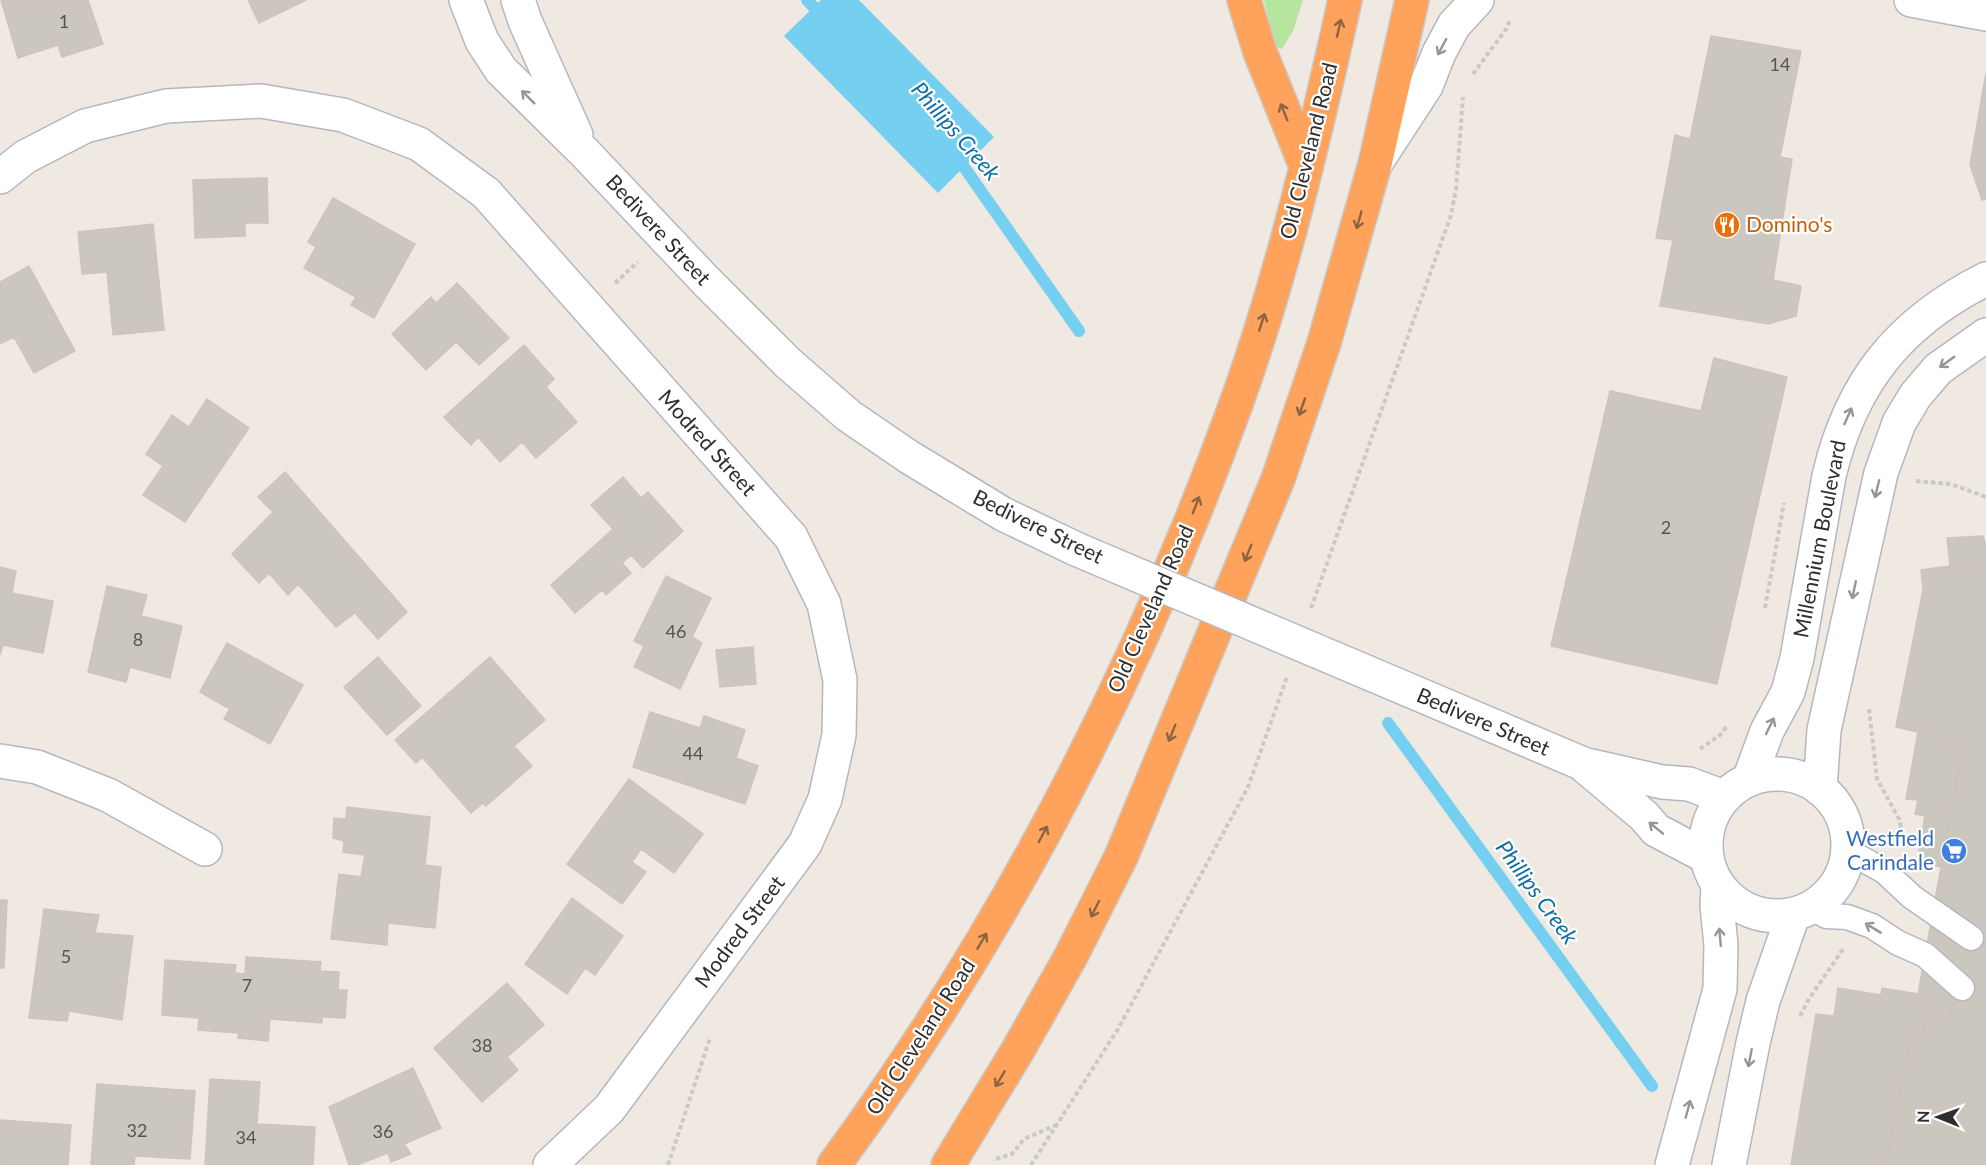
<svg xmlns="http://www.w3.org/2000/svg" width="1986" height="1165" font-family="Lato,sans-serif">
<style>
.green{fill:#b6e59e}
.water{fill:#75cff0}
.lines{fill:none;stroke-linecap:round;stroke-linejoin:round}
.stream{stroke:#75cff0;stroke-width:12}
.building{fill:#cbc7bf;stroke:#cbc5ba;stroke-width:1.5}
.lane-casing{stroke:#b4b7c1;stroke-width:27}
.street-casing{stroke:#b4b7c1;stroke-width:36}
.secondary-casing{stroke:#b4b7c1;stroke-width:36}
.highway-casing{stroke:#c9c9c9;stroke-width:36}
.path{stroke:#c9c9c9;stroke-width:4;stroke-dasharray:4.5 3;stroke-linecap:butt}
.lane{stroke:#fff;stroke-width:24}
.street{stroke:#fff;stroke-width:33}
.secondary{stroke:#fff;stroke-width:33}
.highway{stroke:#ffa35c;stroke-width:33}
.secondary-bridge-casing{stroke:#b4b7c1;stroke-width:36;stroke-linecap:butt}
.secondary-bridge{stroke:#fff;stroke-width:33}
.oneway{stroke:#8c6343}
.oneway2{stroke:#969696}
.labels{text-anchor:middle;stroke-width:4.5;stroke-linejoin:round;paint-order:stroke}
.number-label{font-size:18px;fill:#555452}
.street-label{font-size:21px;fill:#2e2e2e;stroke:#fff}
.food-label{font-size:21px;fill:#c56008;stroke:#fff;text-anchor:start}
.shop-label{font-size:21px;fill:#366cbe;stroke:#fff;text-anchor:end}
.water-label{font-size:22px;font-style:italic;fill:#0d6fa3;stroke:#fff}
</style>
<rect width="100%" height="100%" fill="#efe9e1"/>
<!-- green -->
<path class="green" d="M 1264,0 L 1303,0 L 1293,31 L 1282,49 L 1275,46 Z"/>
<!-- water -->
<path class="water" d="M 821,0 L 859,0 L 994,137 L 938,193 L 784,36 Z"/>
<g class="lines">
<!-- stream -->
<path class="stream" d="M 807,0 L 825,19
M 954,156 L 964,167 L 1079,331
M 1388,723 L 1652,1086"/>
</g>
<!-- building -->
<path class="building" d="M 1,0 L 88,0 L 103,44 L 62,57 L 58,45 L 18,58 Z
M 248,0 L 306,0 L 259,23 Z
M 1711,36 L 1801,51 L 1780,157 L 1792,159 L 1773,280 L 1801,286 L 1796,316 L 1768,324 L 1660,306 L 1673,240 L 1656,238 L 1675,135 L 1690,139 Z
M 1986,73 L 1986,199 L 1982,200 L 1970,165 Z
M 267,178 L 268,223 L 245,223 L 245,236 L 195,238 L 193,180 Z
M 333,198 L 415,244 L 374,318 L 351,305 L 356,297 L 304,268 L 316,247 L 308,242 Z
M 153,224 L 164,330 L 113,335 L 107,272 L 82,274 L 78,232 Z
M 29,266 L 75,351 L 34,373 L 14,337 L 0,344 L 0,282 Z
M 457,283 L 509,338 L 479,365 L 456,342 L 426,370 L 392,334 L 431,297 L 436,303 Z
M 524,345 L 554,379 L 546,387 L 577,422 L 536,458 L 522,442 L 500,462 L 478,437 L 471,445 L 444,417 Z
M 1714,358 L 1787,377 L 1717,684 L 1551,646 L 1610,391 L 1701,411 Z
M 207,399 L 249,428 L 185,522 L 143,495 L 163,466 L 146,454 L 172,415 L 189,427 Z
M 285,472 L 407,612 L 378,639 L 355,613 L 336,627 L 298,584 L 288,595 L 269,573 L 259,583 L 232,554 L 273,512 L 258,497 Z
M 623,477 L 641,498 L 648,492 L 683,531 L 643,568 L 631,555 L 622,563 L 631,573 L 606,595 L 602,590 L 575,613 L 551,585 L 613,529 L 591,505 Z
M 1983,536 L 1986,546 L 1986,1165 L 1791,1165 L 1816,1014 L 1834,1016 L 1838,988 L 1881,995 L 1882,988 L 1918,994 L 1942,867 L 1923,864 L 1926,851 L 1919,851 L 1925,816 L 1915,814 L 1918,800 L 1906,799 L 1918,732 L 1896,727 L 1923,590 L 1921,570 L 1950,566 L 1947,538 Z
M 1950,566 L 1986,567 L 1986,1165 L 1886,1165 L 1912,1032 L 1923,1034 L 1927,1013 L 1950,1018 L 1953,999 L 1918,994 L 1964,740 L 1896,727 L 1923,590 L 1921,570 Z
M 0,567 L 16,571 L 12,593 L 53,601 L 43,653 L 3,645 L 0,655 Z
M 666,576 L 711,598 L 692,637 L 702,643 L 680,689 L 634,667 L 644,646 L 634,641 Z
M 107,586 L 147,595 L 141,616 L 182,626 L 170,678 L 130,667 L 126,682 L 88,672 Z
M 227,643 L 303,685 L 270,744 L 224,719 L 230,709 L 200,692 Z
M 753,647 L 756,684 L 720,687 L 716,650 Z
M 378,657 L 421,706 L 387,735 L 344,687 Z
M 490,657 L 545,720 L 514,746 L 532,766 L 486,806 L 483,803 L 471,813 L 422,757 L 416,763 L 395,740 Z
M 650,712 L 700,728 L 704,716 L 745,730 L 736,758 L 758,766 L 745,804 L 633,767 Z
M 629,779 L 703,834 L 674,873 L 641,849 L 632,862 L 646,872 L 622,904 L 567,864 Z
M 347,807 L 430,817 L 425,865 L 441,867 L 435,928 L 388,923 L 387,945 L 331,939 L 339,874 L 361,877 L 365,855 L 343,852 L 344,841 L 333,838 L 334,818 L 346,819 Z
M 572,898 L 623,936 L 595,975 L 585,968 L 567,994 L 525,964 Z
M 0,900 L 7,900 L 4,968 L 0,968 Z
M 44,909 L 99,915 L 95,933 L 133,936 L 122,1020 L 69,1011 L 67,1021 L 29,1018 Z
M 246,957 L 321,962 L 320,971 L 339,972 L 338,990 L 347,990 L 345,1018 L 322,1017 L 322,1023 L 270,1019 L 268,1041 L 238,1038 L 239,1033 L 198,1030 L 199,1018 L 162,1015 L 165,960 L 236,965 L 235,973 L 245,974 Z
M 507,983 L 544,1025 L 507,1057 L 518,1070 L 482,1102 L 434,1048 Z
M 413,1068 L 441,1128 L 404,1144 L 411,1154 L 391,1162 L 388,1153 L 357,1165 L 349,1165 L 329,1107 Z
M 210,1079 L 260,1082 L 257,1124 L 315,1127 L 313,1165 L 205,1165 Z
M 97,1084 L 195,1091 L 190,1159 L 135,1156 L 134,1165 L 91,1165 Z
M 0,1120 L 71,1125 L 68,1165 L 0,1165 Z"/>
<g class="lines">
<!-- lane casing -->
<g class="lane-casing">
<path id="lane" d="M 1848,851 L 1884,871 L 1912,897 L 1971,938
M 1812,907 L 1826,916 L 1847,917 L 1872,926 L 1898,943 L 1925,955 L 1962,988"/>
</g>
<!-- street casing -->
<g class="street-casing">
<path id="street" d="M 0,177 L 25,157 L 85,126 L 166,106 L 261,101 L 343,115 L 419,144 L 486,193 L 791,537 L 824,604 L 840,680 L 839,735 L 825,799 L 805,844 L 609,1109 L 550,1165
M 0,761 L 37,767 L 108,795 L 205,849"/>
</g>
<!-- secondary casing -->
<g class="secondary-casing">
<path id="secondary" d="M 466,0 L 482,41 L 501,70 L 585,153 L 705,280 L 788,363 L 849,416 L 909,457 L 1003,514 L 1076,549
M 518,0 L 525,21 L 576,135
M 1911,0 L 1986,14
M 1377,161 L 1426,86 L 1439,53 L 1454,25 L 1477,0
M 1581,763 L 1644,816 L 1656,830 L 1707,857
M 1583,764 L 1662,782 L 1689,784 L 1724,797
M1706 845a71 71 0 1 1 142 0a71 71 0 1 1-142 0Z
M 1749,780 L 1767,731 L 1788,692 L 1797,658 L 1829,476 C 1851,382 1900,322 1986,279
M 1820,789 L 1824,730 L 1881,473 L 1899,423 L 1915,396 L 1938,369 L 1986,335
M 1672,1165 L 1720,989 L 1721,945 L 1717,906 L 1718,885
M 1729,1165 L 1753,1043 L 1763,1001 L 1793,915"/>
</g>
<!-- highway casing -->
<g class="highway-casing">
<path id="highway" d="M 1244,0 L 1260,52 L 1306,166
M 834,1165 C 1004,933 1138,674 1236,404 C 1283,274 1315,135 1345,0
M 948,1165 L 1018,1050 L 1071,956 L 1121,857 L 1278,479 L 1324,343 L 1375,164 L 1412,0"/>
</g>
<!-- path -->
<path class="path" d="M 1473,74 L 1507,28 L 1510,19
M 615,283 L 638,262
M 1916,481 L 1951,484 L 1986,497
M 1311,608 L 1451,215 L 1456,189 L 1463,97
M 1765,608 L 1784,503
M 1869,709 L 1877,779 L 1899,819 L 1906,848
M 1700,749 L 1720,735 L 1728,725
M 1800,1016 L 1809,999 L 1843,949
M 996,1159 L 1012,1154 L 1024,1139 L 1056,1125
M 668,1165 L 710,1038
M 1031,1165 L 1118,1029 L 1248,787 L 1287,677"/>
<!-- lane -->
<use href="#lane" class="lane"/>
<!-- street -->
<use href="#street" class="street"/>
<!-- secondary -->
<use href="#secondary" class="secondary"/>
<!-- highway -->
<use href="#highway" class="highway"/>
<!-- secondary-bridge casing -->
<g class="secondary-bridge-casing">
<path id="secondary-bridge" d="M 1076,549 L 1581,763"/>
</g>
<!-- secondary-bridge -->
<use href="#secondary-bridge" class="secondary-bridge"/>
</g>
<!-- one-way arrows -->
<defs><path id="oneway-shaft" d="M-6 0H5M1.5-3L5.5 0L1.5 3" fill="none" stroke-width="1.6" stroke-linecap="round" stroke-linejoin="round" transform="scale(1.5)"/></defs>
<g class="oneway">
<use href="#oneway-shaft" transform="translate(1339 28) rotate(-77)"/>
<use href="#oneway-shaft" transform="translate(1284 112) rotate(-112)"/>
<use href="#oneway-shaft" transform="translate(1359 220) rotate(106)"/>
<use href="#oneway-shaft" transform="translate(1262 322) rotate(-72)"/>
<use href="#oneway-shaft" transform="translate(1302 407) rotate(109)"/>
<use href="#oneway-shaft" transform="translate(1196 505) rotate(-69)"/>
<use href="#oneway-shaft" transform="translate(1248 553) rotate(112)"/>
<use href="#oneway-shaft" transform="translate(1172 733) rotate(112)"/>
<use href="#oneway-shaft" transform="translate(1043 834) rotate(-62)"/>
<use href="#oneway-shaft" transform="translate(1095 909) rotate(117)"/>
<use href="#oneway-shaft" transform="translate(982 941) rotate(-59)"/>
<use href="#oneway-shaft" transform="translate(1000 1079) rotate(121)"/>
</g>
<g class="oneway2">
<use href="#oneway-shaft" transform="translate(1442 47) rotate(118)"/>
<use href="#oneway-shaft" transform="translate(528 97) rotate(-135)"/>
<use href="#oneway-shaft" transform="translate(1947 362) rotate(144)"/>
<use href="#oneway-shaft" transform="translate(1848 416) rotate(-66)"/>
<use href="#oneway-shaft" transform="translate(1877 489) rotate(104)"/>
<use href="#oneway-shaft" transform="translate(1854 590) rotate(102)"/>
<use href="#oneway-shaft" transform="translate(1770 726) rotate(-64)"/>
<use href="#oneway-shaft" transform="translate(1656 828) rotate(-141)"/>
<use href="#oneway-shaft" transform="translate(1873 928) rotate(-149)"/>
<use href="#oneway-shaft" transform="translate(1720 937) rotate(-95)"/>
<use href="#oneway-shaft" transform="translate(1750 1058) rotate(101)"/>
<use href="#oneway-shaft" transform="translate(1688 1109) rotate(-75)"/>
</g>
<!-- icons -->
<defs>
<g id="restaurant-disc" transform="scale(1.35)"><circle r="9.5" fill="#e8710a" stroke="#fff"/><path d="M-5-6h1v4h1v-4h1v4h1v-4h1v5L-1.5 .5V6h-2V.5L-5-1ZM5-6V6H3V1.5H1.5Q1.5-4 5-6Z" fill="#fff"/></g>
<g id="supermarket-disc" transform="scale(1.35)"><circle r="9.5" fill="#3f7fe0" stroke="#fff"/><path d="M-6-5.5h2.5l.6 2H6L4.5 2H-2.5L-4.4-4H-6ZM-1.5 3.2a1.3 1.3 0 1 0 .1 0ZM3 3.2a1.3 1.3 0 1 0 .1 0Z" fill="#fff"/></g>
</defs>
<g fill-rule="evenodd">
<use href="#restaurant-disc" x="1727" y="225"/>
<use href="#supermarket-disc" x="1954" y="851"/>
</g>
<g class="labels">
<!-- number labels -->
<g class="number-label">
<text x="64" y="28">1</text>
<text x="1780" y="71">14</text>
<text x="1666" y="534">2</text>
<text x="676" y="638">46</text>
<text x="138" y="646">8</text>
<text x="693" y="760">44</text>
<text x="66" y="963">5</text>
<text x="247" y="992">7</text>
<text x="482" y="1052">38</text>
<text x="137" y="1137">32</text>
<text x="383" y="1138">36</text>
<text x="246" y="1144">34</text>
</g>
<!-- street labels -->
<g class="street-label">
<text transform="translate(1309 151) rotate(-76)" y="7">Old Cleveland Road</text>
<text transform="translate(658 230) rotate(47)" y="7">Bedivere Street</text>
<text transform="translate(707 443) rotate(48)" y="7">Modred Street</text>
<text transform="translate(1038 527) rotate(26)" y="7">Bedivere Street</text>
<text transform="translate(1820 539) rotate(-79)" y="7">Millennium Boulevard</text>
<text transform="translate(1151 609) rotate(-66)" y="7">Old Cleveland Road</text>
<text transform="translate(1483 722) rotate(23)" y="7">Bedivere Street</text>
<text transform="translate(740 932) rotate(-53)" y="7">Modred Street</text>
<text transform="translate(921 1037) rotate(-57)" y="7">Old Cleveland Road</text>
</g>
<!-- food labels -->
<g class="food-label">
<text x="1746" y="232">Domino's</text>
</g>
<!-- shop labels -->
<g class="shop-label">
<text x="1934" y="846">Westfield<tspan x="1934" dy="24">Carindale</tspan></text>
</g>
<!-- water labels -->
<g class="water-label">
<text transform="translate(956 131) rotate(49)" y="8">Phillips Creek</text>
<text transform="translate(1537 892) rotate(54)" y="8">Phillips Creek</text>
</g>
</g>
<!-- north arrow -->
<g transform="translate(1938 1117) rotate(271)" stroke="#ffffff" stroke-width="4.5" paint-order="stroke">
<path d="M0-4.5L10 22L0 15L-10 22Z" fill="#2e2e2e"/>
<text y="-9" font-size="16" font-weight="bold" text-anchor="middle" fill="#2e2e2e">N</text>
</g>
</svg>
